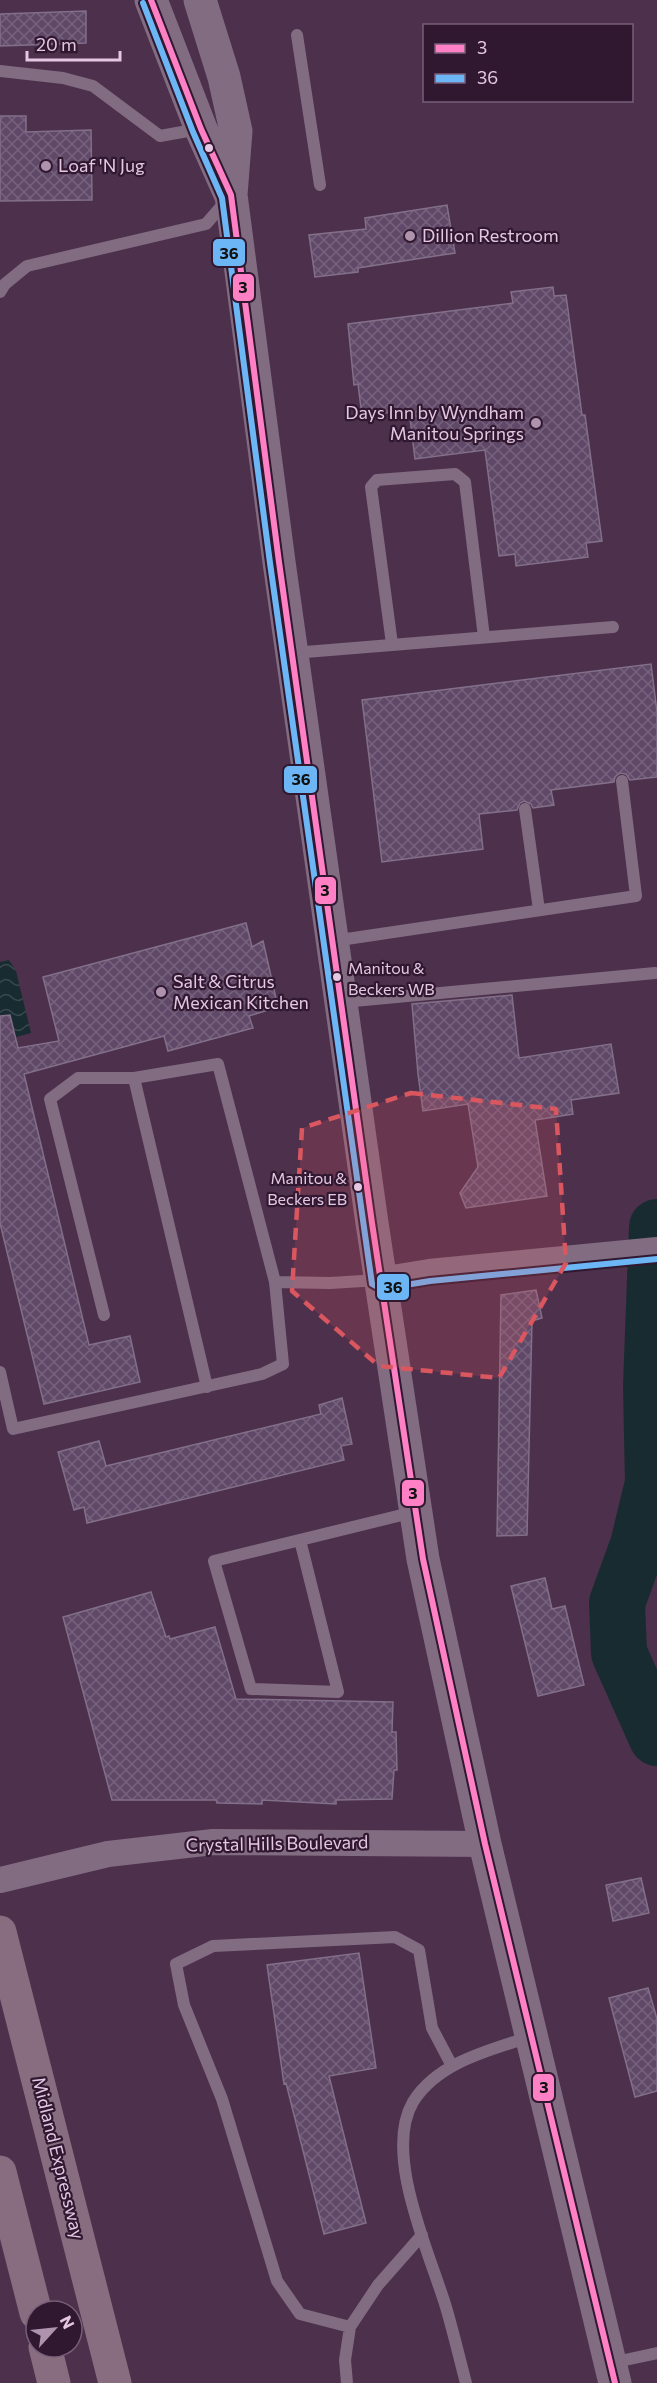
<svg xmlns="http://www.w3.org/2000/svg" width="657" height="2383" font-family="Commissioner,sans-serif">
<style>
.water{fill:url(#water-waves)}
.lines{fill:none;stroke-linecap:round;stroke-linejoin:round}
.river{stroke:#182b31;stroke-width:56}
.building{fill:url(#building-cross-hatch);stroke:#826f88;stroke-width:1.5}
.lane{stroke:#826c82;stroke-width:12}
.street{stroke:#826c82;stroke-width:26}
.secondary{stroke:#826c82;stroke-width:33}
.highway{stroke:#886c7f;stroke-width:33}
.bus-1-casing{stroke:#301930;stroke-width:10}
.bus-2-casing{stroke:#301930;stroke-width:10}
.bus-1{stroke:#ff80c5;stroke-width:6}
.bus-2{stroke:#6db6f5;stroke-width:6}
.marked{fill:#da5760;fill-opacity:0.2;stroke:#da5760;stroke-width:4.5;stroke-dasharray:12 8;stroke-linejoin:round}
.bus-dot{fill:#e5c6e3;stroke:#301930;stroke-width:2}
.poi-dot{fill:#af92ae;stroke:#301930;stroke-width:2}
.labels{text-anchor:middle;stroke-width:4.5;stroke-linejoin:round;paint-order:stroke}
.bus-label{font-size:16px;fill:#e5c6e3;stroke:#301930;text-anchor:start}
.poi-label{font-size:18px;fill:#e5c6e3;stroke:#301930;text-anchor:start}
.street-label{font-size:18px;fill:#e5c6e3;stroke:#301930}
.line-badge{stroke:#301930;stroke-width:2}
.pale-badge-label{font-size:16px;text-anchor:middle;font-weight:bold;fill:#111}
</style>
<defs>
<pattern id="water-waves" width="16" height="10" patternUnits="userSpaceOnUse" patternTransform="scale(1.5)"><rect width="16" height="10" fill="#182b31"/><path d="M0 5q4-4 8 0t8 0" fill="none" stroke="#39484f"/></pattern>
<pattern id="building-cross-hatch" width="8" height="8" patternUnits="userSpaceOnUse" patternTransform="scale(1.5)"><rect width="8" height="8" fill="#604968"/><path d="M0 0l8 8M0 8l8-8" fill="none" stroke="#77627d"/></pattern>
</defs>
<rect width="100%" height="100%" fill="#4c304c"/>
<!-- water -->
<path class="water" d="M 9,960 L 16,971 L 31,1033 L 5,1040 L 0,1023 L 0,962 Z"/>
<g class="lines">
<!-- river -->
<path class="river" d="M 657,1227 L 651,1386 L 653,1483 L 638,1545 L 617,1603 L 619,1653 L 657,1738"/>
</g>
<!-- building -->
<path class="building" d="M 86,11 L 86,43 L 0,46 L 0,14 Z
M 0,116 L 26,116 L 26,132 L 91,130 L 92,200 L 0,201 Z
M 447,205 L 455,253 L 358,268 L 358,272 L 315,277 L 309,235 L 366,229 L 365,218 Z
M 553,287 L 554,296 L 566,295 L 582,415 L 585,415 L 602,541 L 586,543 L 588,557 L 516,566 L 515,554 L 499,556 L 485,450 L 415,459 L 409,410 L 362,416 L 358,384 L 354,385 L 348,324 L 513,303 L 511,292 Z
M 651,664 L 657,712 L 657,777 L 630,780 L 626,774 L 620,773 L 615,777 L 614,782 L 551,790 L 554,805 L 533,808 L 531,804 L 524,801 L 520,803 L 517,810 L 479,814 L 483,849 L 382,862 L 362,700 Z
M 246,923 L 252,947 L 263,941 L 278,1007 L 249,1016 L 253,1028 L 168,1051 L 164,1036 L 24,1074 L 89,1345 L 130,1336 L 140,1382 L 44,1404 L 0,1223 L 0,1016 L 10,1015 L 18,1048 L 59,1041 L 43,977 Z
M 512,995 L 519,1058 L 611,1044 L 619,1093 L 571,1100 L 573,1114 L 535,1120 L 547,1196 L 466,1208 L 460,1193 L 478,1167 L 468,1104 L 423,1111 L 418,1074 L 412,1004 Z
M 536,1290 L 542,1318 L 532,1321 L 527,1535 L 497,1536 L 501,1295 Z
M 342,1398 L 352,1444 L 341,1446 L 344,1460 L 87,1523 L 84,1507 L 74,1510 L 58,1452 L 99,1441 L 106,1466 L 321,1414 L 319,1405 Z
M 545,1578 L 552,1609 L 565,1606 L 584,1685 L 538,1696 L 511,1586 Z
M 151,1592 L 166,1637 L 169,1636 L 170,1639 L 215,1627 L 236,1699 L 393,1702 L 392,1732 L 396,1732 L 397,1770 L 394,1770 L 392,1799 L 336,1800 L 336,1804 L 262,1800 L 262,1804 L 217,1803 L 216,1800 L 112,1800 L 63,1617 Z
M 641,1878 L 649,1913 L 613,1921 L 606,1885 Z
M 359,1953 L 376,2068 L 329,2076 L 366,2223 L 324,2234 L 286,2083 L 284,2084 L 267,1965 Z
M 648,1988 L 657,2019 L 657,2091 L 635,2097 L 609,1998 Z"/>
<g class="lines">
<!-- lane -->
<path class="lane" d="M 297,35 L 320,185
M 0,71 L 63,78 L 93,86 L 160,136 L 199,129
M 0,292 L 5,284 L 27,266 L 206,224 L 226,201
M 392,644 L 371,487 L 377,480 L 455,474 L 465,482 L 484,637
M 293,653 L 613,627
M 525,809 L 539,910
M 333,941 L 636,896 L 622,781
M 343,1002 L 655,973
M 134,1078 L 207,1387
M 104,1315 L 50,1099 L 78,1078 L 134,1078 L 218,1064 L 275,1282 L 330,1283 L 379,1280
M 0,1372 L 13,1429 L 262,1374 L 283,1364 L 275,1282
M 300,1540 L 338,1692 L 251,1689 L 214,1561 L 414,1512
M 350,2327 L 300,2314 L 277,2281 L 222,2099 L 184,2005 L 176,1964 L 213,1946 L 395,1937 L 419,1950 L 432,2028 L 452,2066
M 611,2363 L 657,2353
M 347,2383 L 345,2360 L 350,2327 L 378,2285 L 422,2235
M 466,2383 C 459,2357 453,2330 445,2304 C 429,2252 383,2153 413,2102 C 437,2063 489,2050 530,2037"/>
<!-- street -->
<path class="street" d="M 380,1280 L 429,1272 L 657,1250
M 0,1880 L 108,1854 L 213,1842 L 485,1844"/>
<!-- secondary -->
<path class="secondary" d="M 151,0 L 201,129 L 230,194
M 200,0 L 224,77 L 236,131 L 231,195 L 279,562 L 372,1223 L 423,1559 L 485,1844 L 615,2383"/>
<!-- highway -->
<path class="highway" d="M 0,1932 L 115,2383
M 0,2172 L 36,2313
M 45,2347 L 54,2383"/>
<!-- bus-1 casing -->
<g class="bus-1-casing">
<path id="bus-1" d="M 151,0 L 201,129 L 231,195 L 279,562 L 372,1223 L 423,1559 L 485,1844 L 615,2383"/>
</g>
<!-- bus-2 casing -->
<g class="bus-2-casing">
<path id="bus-2" d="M 143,3 L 193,132 L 222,198 L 270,563 L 372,1284 L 381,1289 L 430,1281 L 657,1259"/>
</g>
<!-- bus-1 -->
<use href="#bus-1" class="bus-1"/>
<!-- bus-2 -->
<use href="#bus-2" class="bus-2"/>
</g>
<!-- marked area -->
<path class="marked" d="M 411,1093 L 556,1109 L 566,1263 L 499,1378 L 379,1366 L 292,1291 L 302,1128 Z"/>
<!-- markers -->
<g class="bus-dot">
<circle cx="209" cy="148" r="5"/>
<circle cx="337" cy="977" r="5"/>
<circle cx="358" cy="1187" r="5"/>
</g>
<g class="poi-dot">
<circle cx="46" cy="166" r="6"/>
<circle cx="410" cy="236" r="6"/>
<circle cx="536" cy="423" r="6"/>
<circle cx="161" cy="992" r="6"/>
</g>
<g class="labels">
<!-- bus labels -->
<g class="bus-label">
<text x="348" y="974">Manitou &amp;<tspan x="348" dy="21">Beckers WB</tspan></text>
<text x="347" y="1184" text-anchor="end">Manitou &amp;<tspan x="347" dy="21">Beckers EB</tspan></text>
</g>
<!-- poi labels -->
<g class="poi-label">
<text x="58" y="172">Loaf 'N Jug</text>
<text x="422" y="242">Dillion Restroom</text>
<text x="524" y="419" text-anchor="end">Days Inn by Wyndham<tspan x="524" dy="21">Manitou Springs</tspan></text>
<text x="173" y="988">Salt &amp; Citrus<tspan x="173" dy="21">Mexican Kitchen</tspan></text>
</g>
<!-- street labels -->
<g class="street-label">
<text transform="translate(277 1844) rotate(-1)" y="6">Crystal Hills Boulevard</text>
<text transform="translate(58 2158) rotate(76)" y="6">Midland Expressway</text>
</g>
</g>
<g class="line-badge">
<rect x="212" y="238" width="34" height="29" rx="6" fill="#6db6f5"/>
<rect x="232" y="273" width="23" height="29" rx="6" fill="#ff80c5"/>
<rect x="283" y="765" width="35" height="29" rx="6" fill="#6db6f5"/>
<rect x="314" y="876" width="23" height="29" rx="6" fill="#ff80c5"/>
<rect x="376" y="1273" width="34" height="28" rx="6" fill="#6db6f5"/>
<rect x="401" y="1479" width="24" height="28" rx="6" fill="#ff80c5"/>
<rect x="532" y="2073" width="23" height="29" rx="6" fill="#ff80c5"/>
</g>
<g class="pale-badge-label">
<text x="229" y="259">36</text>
<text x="243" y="293">3</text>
<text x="301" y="785">36</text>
<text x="325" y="896">3</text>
<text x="393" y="1293">36</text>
<text x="413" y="1499">3</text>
<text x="544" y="2093">3</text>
</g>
<!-- legend -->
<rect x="423" y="24" width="210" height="78" fill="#301930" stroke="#785e78" stroke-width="1.5"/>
<rect x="435" y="44" width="30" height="9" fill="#ff80c5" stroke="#785e78" stroke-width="1.5"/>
<text x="477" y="54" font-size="18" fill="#e5c6e3">3</text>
<rect x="435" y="74" width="30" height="9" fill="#6db6f5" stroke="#785e78" stroke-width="1.5"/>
<text x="477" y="84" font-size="18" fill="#e5c6e3">36</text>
<!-- north arrow -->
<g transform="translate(54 2329) rotate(63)"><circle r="28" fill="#301930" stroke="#785e78" stroke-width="1.5"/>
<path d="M0-4.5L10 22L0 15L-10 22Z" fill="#af92ae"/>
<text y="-9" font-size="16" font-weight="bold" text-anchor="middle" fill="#e5c6e3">N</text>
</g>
<!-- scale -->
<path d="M27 51v9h93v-9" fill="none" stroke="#e5c6e3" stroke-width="3"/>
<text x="36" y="51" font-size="18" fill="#e5c6e3" stroke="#301930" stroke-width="4.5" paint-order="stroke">20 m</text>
</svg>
